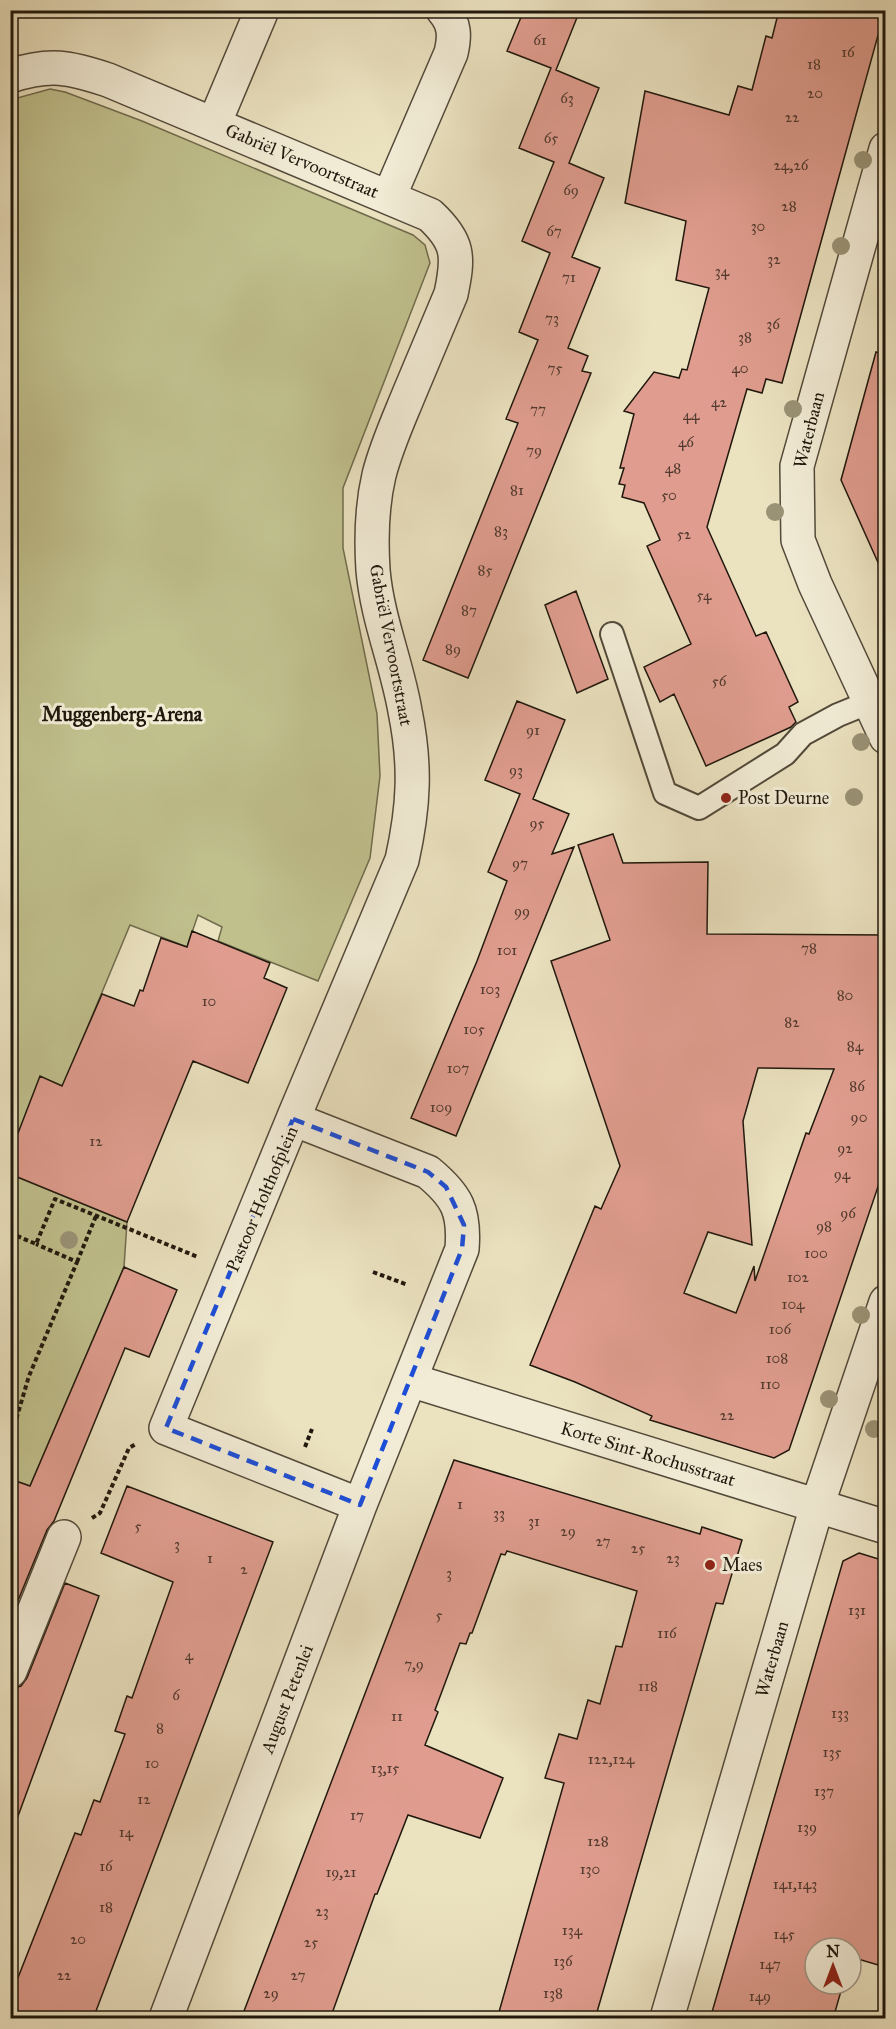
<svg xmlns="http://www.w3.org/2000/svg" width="896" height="2029" font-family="'IM FELL Great Primer',serif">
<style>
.green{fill:#c0c08d;stroke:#706c4d;stroke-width:1.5}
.building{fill:#e09d8f;stroke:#20180d;stroke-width:1.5;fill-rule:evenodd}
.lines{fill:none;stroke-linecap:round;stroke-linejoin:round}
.service-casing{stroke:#534a3a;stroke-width:26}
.minor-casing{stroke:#534a3a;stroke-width:36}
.path{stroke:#20180d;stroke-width:4;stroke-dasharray:4.5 3;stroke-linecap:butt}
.service{stroke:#f2ecd6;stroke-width:22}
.minor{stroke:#f2ecd6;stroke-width:33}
.tree{fill:#9a9376}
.marked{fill:none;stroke:#1d4ed8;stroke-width:4.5;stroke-dasharray:12 8;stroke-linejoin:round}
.poi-dot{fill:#8f2418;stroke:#f2ecd6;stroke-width:2}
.labels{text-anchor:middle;stroke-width:6;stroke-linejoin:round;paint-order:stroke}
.number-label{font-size:15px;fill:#50392e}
.street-label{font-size:18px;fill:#20180d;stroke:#f2ecd6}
.poi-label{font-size:18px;fill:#20180d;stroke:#f2ecd6;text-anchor:start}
.neighbourhood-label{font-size:20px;font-weight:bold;fill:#20180d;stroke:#f2ecd6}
</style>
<rect width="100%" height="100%" fill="#ebe2c0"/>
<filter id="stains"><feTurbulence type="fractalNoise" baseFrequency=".00333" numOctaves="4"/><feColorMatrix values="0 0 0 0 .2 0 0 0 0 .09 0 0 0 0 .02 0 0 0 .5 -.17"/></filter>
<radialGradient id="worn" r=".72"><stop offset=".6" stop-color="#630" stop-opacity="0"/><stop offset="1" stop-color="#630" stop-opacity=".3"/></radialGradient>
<!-- green -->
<path class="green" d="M 50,89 L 65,92 L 142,121 L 413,235 L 425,245 L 430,263 L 343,488 L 343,548 L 377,714 L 380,776 L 370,858 L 318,981 L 218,941 L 222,927 L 198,915 L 187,947 L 130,925 L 63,1086 L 40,1077 L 30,1144 L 15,1138 L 11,1148 L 10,100 Z
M 10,1174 L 127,1222 L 124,1267 L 30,1486 L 11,1479 Z"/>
<!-- building -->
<path class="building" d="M 524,10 L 580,10 L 556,70 L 599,88 L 569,163 L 604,178 L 572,257 L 600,268 L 568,348 L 588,356 L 582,371 L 591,373 L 468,678 L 423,660 L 518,423 L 506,419 L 538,340 L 519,332 L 550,253 L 522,241 L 554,162 L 519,148 L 551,68 L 507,51 Z
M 779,10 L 885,10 L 782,383 L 766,379 L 762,393 L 747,389 L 707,527 L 756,636 L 766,632 L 798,702 L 789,707 L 796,722 L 791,727 L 706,766 L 674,694 L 660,702 L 644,667 L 691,644 L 647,546 L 660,540 L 644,503 L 622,497 L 625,485 L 619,484 L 624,468 L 620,468 L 634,414 L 624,411 L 654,372 L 679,378 L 682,369 L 687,370 L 709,288 L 676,280 L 686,221 L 625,203 L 645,91 L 729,115 L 738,86 L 752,90 L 766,36 L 772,38 Z
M 876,352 L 885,354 L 885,578 L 841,480 Z
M 576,591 L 608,679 L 577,693 L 545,605 Z
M 517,701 L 565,720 L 533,799 L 569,814 L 552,854 L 574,847 L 456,1136 L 411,1118 L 477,961 L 507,881 L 488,872 L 520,794 L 485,780 Z
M 613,834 L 623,863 L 708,862 L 707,934 L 885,935 L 885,1166 L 789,1450 L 774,1458 L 650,1420 L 652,1416 L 575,1382 L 530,1365 L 595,1206 L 601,1209 L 620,1166 L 551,961 L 610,940 L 578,845 ZM 758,1068 L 834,1069 L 809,1134 L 806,1133 L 755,1281 L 754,1266 L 736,1313 L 684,1293 L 708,1232 L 752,1245 L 743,1121 Z
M 192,931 L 270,963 L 264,978 L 287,988 L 248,1083 L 193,1061 L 127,1222 L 10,1174 L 10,1154 L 40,1076 L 62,1086 L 102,994 L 134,1006 L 140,990 L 143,991 L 161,938 L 187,947 Z
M 124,1267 L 177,1290 L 149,1357 L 125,1348 L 54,1521 L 47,1530 L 10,1620 L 10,1479 L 30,1486 Z
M 454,1460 L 700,1534 L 702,1527 L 742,1540 L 723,1604 L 716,1603 L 595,2019 L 497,2019 L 564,1783 L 545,1778 L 559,1734 L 577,1739 L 588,1700 L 600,1704 L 616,1646 L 622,1647 L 637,1591 L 507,1551 L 505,1555 L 501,1554 L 472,1633 L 470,1633 L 466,1644 L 460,1643 L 435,1710 L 438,1712 L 425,1745 L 503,1778 L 480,1838 L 408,1815 L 377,1894 L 375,1894 L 330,2019 L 241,2019 Z
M 127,1486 L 273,1542 L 93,2019 L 10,2019 L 10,1998 L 75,1833 L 81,1835 L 94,1800 L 100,1802 L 125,1734 L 115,1731 L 127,1696 L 132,1698 L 173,1582 L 101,1553 Z
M 859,1553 L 885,1561 L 885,1967 L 851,1957 L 851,1948 L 815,1948 L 815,1984 L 843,1984 L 833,2019 L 710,2019 L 843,1561 Z
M 65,1583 L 99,1596 L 14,1827 L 10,1827 L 10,1689 L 21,1686 L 27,1678 Z"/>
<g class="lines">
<!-- service casing -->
<g class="service-casing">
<path id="service" d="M 612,634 L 665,793 L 699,808 L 785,754 L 803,734 L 838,715 L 870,702"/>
</g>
<!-- minor casing -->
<g class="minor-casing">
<path id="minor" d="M 10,76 C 50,63 69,67 108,80 L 430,215 C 459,242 459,256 451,294 C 437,327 423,361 409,394 C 398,421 386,447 379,475 C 372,505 371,539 373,570 C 377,618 397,664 405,711 C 416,765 414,806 402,860 L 293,1119
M 214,124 L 262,10
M 886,149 L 797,466 L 798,540 L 815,584 L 886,737
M 389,197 L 451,53 C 455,36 455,24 443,10
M 410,1380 L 886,1527
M 10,1671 L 64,1537
M 166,2018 L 360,1505 L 462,1249 C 465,1211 457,1196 428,1172 L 293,1119 L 166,1428 L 360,1505
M 667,2018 L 817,1506 L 886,1302"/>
</g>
<!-- path -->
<path class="path" d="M 10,1233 L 36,1244 L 55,1199 L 198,1257
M 77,1262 L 96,1216
M 373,1272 L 408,1285
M 10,1440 L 29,1376 L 77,1262 L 36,1244
M 305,1447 L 312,1429
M 92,1518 L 100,1513 L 129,1448 L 136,1444"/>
<!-- service -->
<use href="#service" class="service"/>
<!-- minor -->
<use href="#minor" class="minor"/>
</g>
<!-- trees -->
<g class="tree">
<circle cx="863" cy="160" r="9"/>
<circle cx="841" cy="246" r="9"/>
<circle cx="793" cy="409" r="9"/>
<circle cx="775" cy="512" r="9"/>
<circle cx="861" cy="742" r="9"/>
<circle cx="854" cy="797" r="9"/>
<circle cx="69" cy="1240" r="9"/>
<circle cx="861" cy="1315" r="9"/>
<circle cx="829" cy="1399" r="9"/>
<circle cx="874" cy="1429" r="9"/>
</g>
<!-- marked area -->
<path class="marked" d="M 293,1119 L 428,1172 L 446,1187 L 464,1225 L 462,1249 L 360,1505 L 166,1428 Z"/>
<!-- markers -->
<g class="poi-dot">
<circle cx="726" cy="798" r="6"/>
<circle cx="710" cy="1565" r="6"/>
</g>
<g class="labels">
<!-- number labels -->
<g class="number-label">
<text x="540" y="45">61</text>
<text x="848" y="57">16</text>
<text x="814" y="69">18</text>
<text x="815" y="98">20</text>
<text x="567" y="103">63</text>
<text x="792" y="122">22</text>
<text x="551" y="143">65</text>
<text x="791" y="170">24,26</text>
<text x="571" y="195">69</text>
<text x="789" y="211">28</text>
<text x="758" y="231">30</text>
<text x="554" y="236">67</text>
<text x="774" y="264">32</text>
<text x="722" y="276">34</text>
<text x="569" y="282">71</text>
<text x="552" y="323">73</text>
<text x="773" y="329">36</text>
<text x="745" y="342">38</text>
<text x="555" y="373">75</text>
<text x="740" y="373">40</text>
<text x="719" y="407">42</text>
<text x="538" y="414">77</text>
<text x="691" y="420">44</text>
<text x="686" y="447">46</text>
<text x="534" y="455">79</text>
<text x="673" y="473">48</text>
<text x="517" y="495">81</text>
<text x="669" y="500">50</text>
<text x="501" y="536">83</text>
<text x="684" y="539">52</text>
<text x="485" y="575">85</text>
<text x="704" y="600">54</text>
<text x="469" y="615">87</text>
<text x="453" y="654">89</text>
<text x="719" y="686">56</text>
<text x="533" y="735">91</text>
<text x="516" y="775">93</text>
<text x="537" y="828">95</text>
<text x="520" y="868">97</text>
<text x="522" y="916">99</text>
<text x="809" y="953">78</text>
<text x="507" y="955">101</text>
<text x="490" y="994">103</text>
<text x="845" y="1000">80</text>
<text x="209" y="1006">10</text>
<text x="792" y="1027">82</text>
<text x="474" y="1034">105</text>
<text x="855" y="1051">84</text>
<text x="458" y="1073">107</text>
<text x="857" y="1091">86</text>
<text x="441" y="1112">109</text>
<text x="859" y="1122">90</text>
<text x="96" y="1146">12</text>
<text x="845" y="1153">92</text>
<text x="842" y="1179">94</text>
<text x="848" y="1218">96</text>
<text x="824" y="1231">98</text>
<text x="816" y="1258">100</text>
<text x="798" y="1282">102</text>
<text x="793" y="1309">104</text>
<text x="780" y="1334">106</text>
<text x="777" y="1363">108</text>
<text x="770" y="1389">110</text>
<text x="727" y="1420">22</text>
<text x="460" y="1509">1</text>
<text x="499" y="1518">33</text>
<text x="534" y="1526">31</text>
<text x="138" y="1531">5</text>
<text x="568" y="1536">29</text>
<text x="603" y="1546">27</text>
<text x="177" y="1549">3</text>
<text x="638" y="1553">25</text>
<text x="210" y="1563">1</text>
<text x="673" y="1563">23</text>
<text x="244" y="1574">2</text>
<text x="449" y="1578">3</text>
<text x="857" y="1615">131</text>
<text x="439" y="1620">5</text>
<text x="667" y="1638">116</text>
<text x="189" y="1660">4</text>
<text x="414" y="1669">7,9</text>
<text x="648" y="1691">118</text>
<text x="176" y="1700">6</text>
<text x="840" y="1718">133</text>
<text x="397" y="1721">11</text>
<text x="160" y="1733">8</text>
<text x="832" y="1757">135</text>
<text x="611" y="1764">122,124</text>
<text x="152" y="1768">10</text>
<text x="385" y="1773">13,15</text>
<text x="824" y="1796">137</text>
<text x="144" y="1804">12</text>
<text x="357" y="1820">17</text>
<text x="807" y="1832">139</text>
<text x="126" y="1837">14</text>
<text x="598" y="1846">128</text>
<text x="106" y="1871">16</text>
<text x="590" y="1874">130</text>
<text x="341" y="1877">19,21</text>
<text x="795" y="1889">141,143</text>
<text x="106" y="1912">18</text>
<text x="322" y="1916">23</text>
<text x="572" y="1935">134</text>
<text x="784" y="1939">145</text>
<text x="78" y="1944">20</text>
<text x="311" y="1947">25</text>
<text x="563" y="1966">136</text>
<text x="770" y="1969">147</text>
<text x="64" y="1980">22</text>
<text x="298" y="1980">27</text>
<text x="271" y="1998">29</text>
<text x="553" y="1998">138</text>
<text x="760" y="2001">149</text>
</g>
<!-- street labels -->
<g class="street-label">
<text transform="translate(302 161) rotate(23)" y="6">Gabriël Vervoortstraat</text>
<text transform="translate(809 430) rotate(-76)" y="6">Waterbaan</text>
<text transform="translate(391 645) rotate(79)" y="6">Gabriël Vervoortstraat</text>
<text transform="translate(262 1199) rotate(-67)" y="6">Pastoor Holthofplein</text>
<text transform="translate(648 1454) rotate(17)" y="6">Korte Sint-Rochusstraat</text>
<text transform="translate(772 1659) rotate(-74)" y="6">Waterbaan</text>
<text transform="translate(287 1699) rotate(-69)" y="6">August Petenlei</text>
</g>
<!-- poi labels -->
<g class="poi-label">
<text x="738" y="804">Post Deurne</text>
<text x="722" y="1571">Maes</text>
</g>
<!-- neighbourhood labels -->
<g class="neighbourhood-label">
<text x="122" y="721">Muggenberg-Arena</text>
</g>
</g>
<!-- margin -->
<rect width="896" height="2029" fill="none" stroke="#ebe2c0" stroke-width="36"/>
<rect x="12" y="12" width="872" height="2005" fill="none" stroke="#20180d" stroke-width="3"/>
<rect x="18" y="18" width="860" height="1993" fill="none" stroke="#20180d" stroke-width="1.5"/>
<!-- north arrow -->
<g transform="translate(833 1966)"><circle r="28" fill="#f2ecd6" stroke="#9e9786" stroke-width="1.5"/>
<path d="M0-4.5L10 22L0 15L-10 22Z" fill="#8f2418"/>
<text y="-9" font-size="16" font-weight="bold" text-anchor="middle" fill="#20180d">N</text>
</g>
<rect width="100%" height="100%" filter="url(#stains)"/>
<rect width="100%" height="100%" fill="url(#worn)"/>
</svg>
